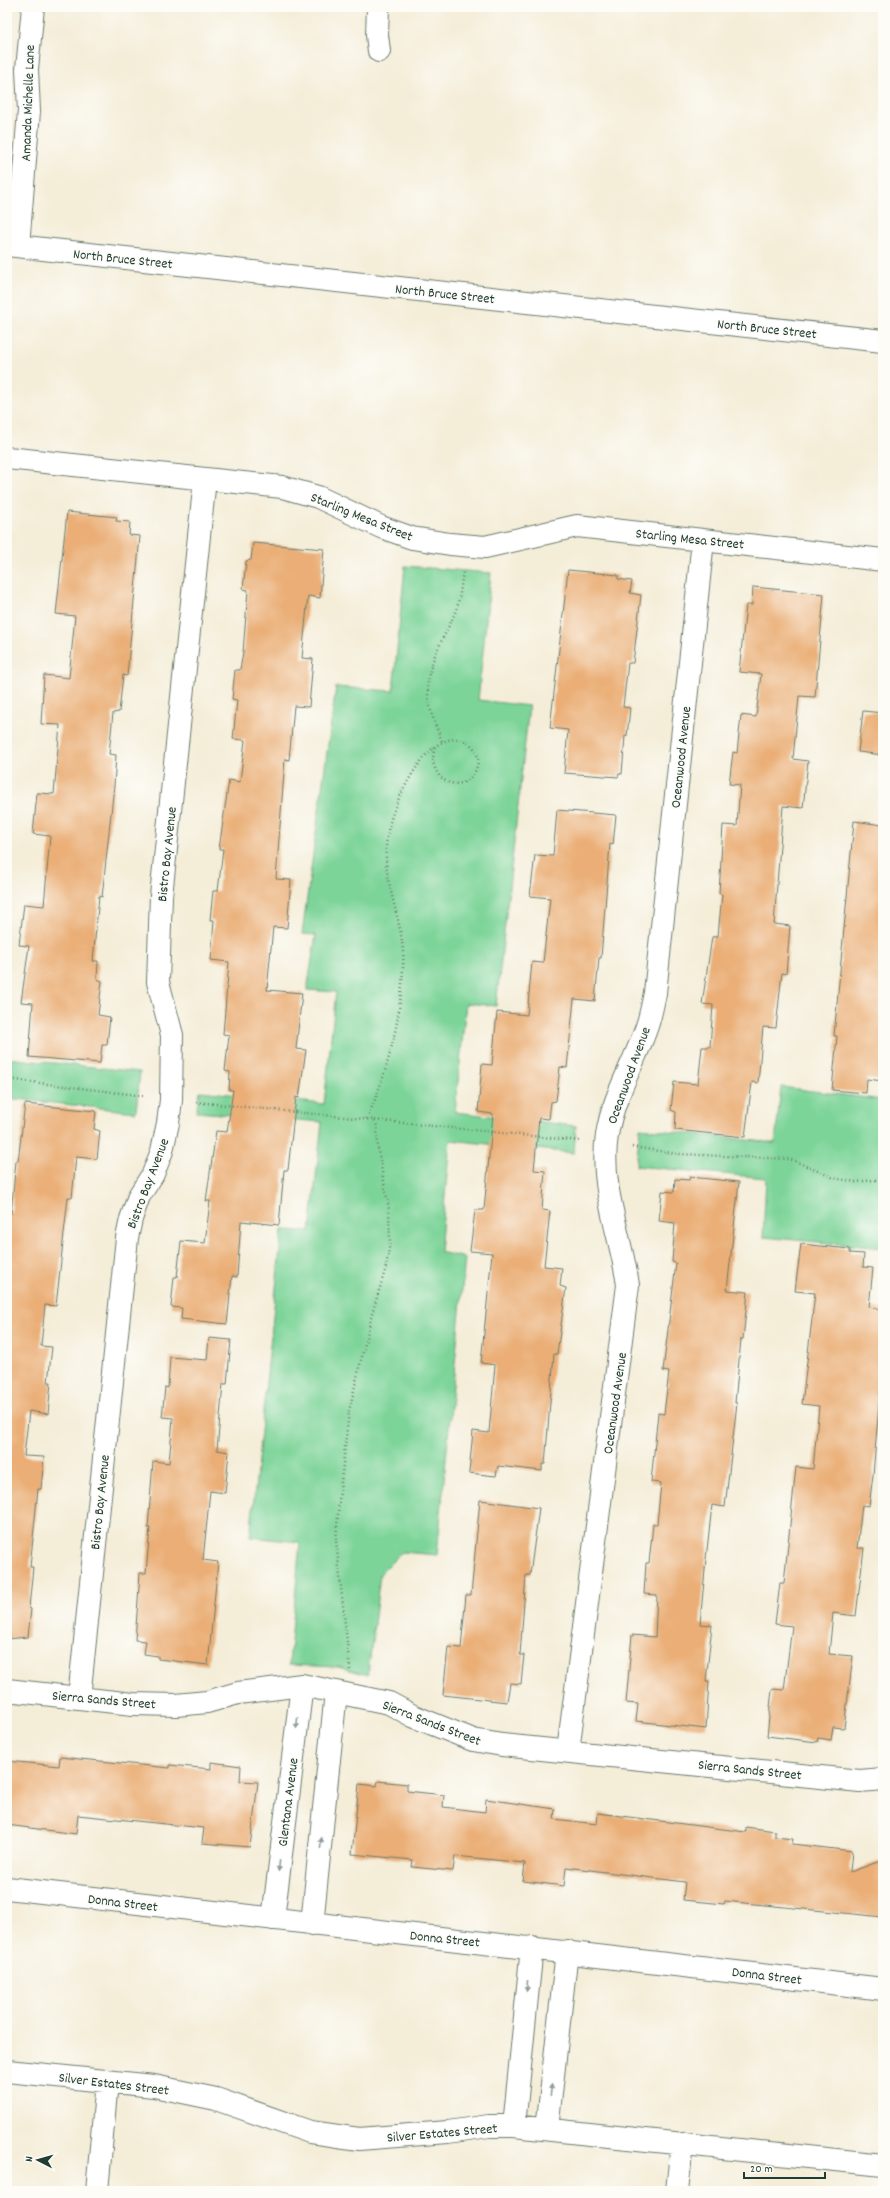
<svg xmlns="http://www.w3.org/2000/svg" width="890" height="2198" font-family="Dekko,sans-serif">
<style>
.green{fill:#7dd499;stroke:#4e8866}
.building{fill:#eaae76}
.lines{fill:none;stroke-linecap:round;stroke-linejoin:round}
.minor-casing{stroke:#6a7b6d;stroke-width:24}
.path{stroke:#6a7b6d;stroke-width:2.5;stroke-dasharray:1 3;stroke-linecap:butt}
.minor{stroke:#fff;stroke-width:22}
.oneway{fill:#8f9e9a}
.labels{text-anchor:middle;stroke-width:3.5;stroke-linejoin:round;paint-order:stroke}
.street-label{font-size:14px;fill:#1f3d34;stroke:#fdfcf7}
</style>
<rect width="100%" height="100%" fill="#fdfcf7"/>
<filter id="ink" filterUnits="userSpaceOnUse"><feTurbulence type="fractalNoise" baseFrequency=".025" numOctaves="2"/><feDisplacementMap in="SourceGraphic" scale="8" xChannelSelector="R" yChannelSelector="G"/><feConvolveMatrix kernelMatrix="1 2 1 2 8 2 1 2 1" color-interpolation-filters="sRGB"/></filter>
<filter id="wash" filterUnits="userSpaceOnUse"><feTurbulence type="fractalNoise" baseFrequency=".012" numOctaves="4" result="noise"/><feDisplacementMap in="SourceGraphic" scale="16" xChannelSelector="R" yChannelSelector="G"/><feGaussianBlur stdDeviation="0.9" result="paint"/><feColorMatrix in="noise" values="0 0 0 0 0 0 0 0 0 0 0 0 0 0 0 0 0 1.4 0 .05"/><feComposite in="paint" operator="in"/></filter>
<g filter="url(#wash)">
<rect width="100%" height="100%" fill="#f4edd8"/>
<!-- green -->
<path class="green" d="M 405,566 L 491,573 L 478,700 L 529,706 L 496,1006 L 466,1003 L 455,1112 L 576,1126 L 574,1153 L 450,1140 L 440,1252 L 465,1258 L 437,1555 L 402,1552 L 380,1574 L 368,1675 L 338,1667 L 289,1665 L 300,1542 L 250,1537 L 282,1230 L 310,1231 L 322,1122 L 196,1112 L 200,1091 L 324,1104 L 336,992 L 307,990 L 316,935 L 302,934 L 336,687 L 393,691 Z
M 7,1058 L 140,1072 L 136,1112 L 7,1098 Z
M 781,1087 L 883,1100 L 883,1248 L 763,1237 L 766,1178 L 636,1166 L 640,1128 L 775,1143 Z"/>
<g id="blocks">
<!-- building -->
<path class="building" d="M 67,512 L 117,517 L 116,521 L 130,522 L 129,535 L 140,536 L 127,676 L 123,675 L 119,712 L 113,713 L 109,754 L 116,755 L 114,786 L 102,897 L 99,896 L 93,961 L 98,961 L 97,979 L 102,981 L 98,1015 L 110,1017 L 107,1045 L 102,1045 L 100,1063 L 29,1057 L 33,1003 L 21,1002 L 29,946 L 19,945 L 24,904 L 44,906 L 50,836 L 33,834 L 37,793 L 54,794 L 60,725 L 41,724 L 44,675 L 69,678 L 75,616 L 56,614 Z
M 253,543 L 324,549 L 320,598 L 308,596 L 302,658 L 313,659 L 309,707 L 294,706 L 289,760 L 285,759 L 276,879 L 291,880 L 287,928 L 273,927 L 267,990 L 302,993 L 296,1049 L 306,1050 L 299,1098 L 296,1097 L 288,1170 L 284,1170 L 279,1225 L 241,1221 L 237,1277 L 232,1276 L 227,1324 L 181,1319 L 182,1308 L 171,1307 L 174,1277 L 177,1277 L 181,1241 L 205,1243 L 210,1201 L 206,1201 L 216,1131 L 227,1132 L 233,1090 L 229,1090 L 230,1072 L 225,1071 L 229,1035 L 223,1034 L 229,962 L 211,960 L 214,920 L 210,920 L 213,891 L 218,891 L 223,849 L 219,849 L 229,780 L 240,782 L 245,740 L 233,739 L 237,700 L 232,699 L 235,670 L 240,670 L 243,652 L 248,590 L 243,589 L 246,561 L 251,560 Z
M 568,570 L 618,575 L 618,579 L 632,581 L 630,593 L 641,595 L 633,663 L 628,663 L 623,707 L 630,708 L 627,736 L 625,736 L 622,774 L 619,774 L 618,777 L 564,773 L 568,730 L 550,728 Z
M 753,587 L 824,594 L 815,697 L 799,696 L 793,759 L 808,761 L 803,808 L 783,806 L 774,924 L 790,926 L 786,974 L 782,973 L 776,1028 L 763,1027 L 758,1083 L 752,1082 L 745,1137 L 675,1130 L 676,1112 L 671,1110 L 674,1082 L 698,1084 L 702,1047 L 710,1047 L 713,1005 L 702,1004 L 712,937 L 718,936 L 722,894 L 719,894 L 723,825 L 737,826 L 740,785 L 729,784 L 733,752 L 737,753 L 741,715 L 756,717 L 761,674 L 739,672 L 746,605 L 752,605 Z
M 863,711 L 883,713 L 883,755 L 858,752 Z
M 557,810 L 616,815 L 613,845 L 610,844 L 601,958 L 599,958 L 595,1001 L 574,999 L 567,1068 L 560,1067 L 556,1101 L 551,1102 L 549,1119 L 539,1118 L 534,1170 L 545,1171 L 542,1210 L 550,1211 L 544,1266 L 562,1268 L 560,1286 L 566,1288 L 557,1354 L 554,1354 L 545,1464 L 542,1464 L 542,1471 L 498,1466 L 496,1476 L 469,1473 L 473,1431 L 489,1433 L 495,1365 L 481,1363 L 492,1253 L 470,1251 L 475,1210 L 484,1210 L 493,1114 L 478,1112 L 482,1064 L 492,1065 L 497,1012 L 527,1015 L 532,962 L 543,963 L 550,898 L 530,896 L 535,855 L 553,856 Z
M 854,821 L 883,825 L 883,1081 L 867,1079 L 866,1093 L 832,1090 L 837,1036 L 834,1036 Z
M 25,1104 L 96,1111 L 94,1129 L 100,1131 L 97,1159 L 76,1157 L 72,1198 L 68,1197 L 56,1306 L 45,1305 L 41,1346 L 52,1347 L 48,1382 L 51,1382 L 48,1414 L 29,1411 L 24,1456 L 44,1457 L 41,1489 L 38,1489 L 30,1567 L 33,1567 L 29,1608 L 31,1609 L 28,1637 L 7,1639 L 7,1213 L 11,1214 L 16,1161 L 18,1161 Z
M 690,1177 L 739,1182 L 727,1290 L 748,1292 L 743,1339 L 741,1339 L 735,1403 L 737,1403 L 725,1507 L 712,1505 L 706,1559 L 700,1624 L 712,1625 L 706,1681 L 709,1681 L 706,1729 L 636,1721 L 638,1704 L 626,1703 L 632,1635 L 655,1637 L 657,1595 L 644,1594 L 646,1563 L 649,1563 L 653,1524 L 657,1524 L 661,1483 L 651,1482 L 658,1413 L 664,1414 L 669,1372 L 663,1371 L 676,1263 L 672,1262 L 675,1223 L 659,1221 L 662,1191 L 674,1192 L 675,1179 L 689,1180 Z
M 801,1244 L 850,1249 L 850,1253 L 864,1254 L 863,1267 L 873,1268 L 869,1307 L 883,1309 L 883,1357 L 873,1475 L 869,1506 L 862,1505 L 857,1548 L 864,1548 L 856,1616 L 833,1613 L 829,1654 L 853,1656 L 844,1728 L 833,1727 L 831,1740 L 818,1738 L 817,1742 L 767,1736 L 772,1689 L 784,1690 L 792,1626 L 775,1624 L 780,1583 L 784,1583 L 796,1467 L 813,1469 L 819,1406 L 802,1404 L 815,1293 L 795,1291 Z
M 209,1338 L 231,1340 L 227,1384 L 223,1384 L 217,1450 L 229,1452 L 225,1493 L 210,1491 L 203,1560 L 218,1562 L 208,1665 L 158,1659 L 158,1656 L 144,1654 L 146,1641 L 135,1640 L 140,1573 L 146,1573 L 150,1528 L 148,1528 L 153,1461 L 169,1463 L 173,1418 L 162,1417 L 165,1387 L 168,1388 L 170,1357 L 207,1360 Z
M 480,1500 L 539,1508 L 530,1575 L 526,1575 L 520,1655 L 524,1655 L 521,1684 L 510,1683 L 507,1702 L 443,1695 L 448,1647 L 461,1648 L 466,1595 L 471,1595 Z
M 60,1757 L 170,1768 L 170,1765 L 211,1769 L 211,1762 L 241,1766 L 240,1781 L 258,1782 L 250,1847 L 202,1843 L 204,1828 L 78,1815 L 76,1834 L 7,1825 L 7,1761 L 59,1766 Z
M 378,1781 L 407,1784 L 407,1791 L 444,1795 L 443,1807 L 485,1812 L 486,1799 L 555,1809 L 554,1819 L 597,1824 L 598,1813 L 746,1832 L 746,1827 L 775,1831 L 775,1837 L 793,1839 L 792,1844 L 852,1851 L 850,1872 L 883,1860 L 883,1917 L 725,1901 L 724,1904 L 683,1900 L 685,1882 L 566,1867 L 564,1886 L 523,1881 L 525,1863 L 455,1856 L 453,1871 L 412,1867 L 413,1860 L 352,1854 L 359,1784 L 377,1786 Z"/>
</g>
</g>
<g filter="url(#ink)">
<use href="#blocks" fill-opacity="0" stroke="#6a7b6d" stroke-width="1"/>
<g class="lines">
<!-- minor casing -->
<g class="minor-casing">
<path id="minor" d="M 378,7 L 377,35 L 379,51
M 7,245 L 883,341
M 18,246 L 29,111 L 27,69 L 33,7
M 7,458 L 282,487 L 318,497 L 381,527 L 412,538 L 450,544 L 485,547 L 577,526 L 883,560
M 7,1690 L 133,1704 L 176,1705 L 207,1702 L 238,1693 L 302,1685 L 389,1703 L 413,1716 L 473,1740 L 502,1745 L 860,1781 L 883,1779
M 79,1698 L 127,1238 L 131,1219 L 139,1196 L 153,1174 L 162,1151 L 168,1123 L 171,1100 L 172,1035 L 158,982 L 161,896 L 205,479
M 568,1751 L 628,1285 C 621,1235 599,1186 607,1135 C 613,1095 636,1061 648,1023 C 651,1013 653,1003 655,993 L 703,540
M 7,1888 L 883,1989
M 273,1919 L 302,1685
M 312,1924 L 336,1692
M 7,2071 L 154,2086 L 216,2099 L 310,2132 L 359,2139 L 448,2132 L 489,2126 L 514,2126 L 883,2165
M 514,2126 L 532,1947
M 547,2129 L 567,1951
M 97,2191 L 107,2081
M 677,2191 L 682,2143"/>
</g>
<!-- path -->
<path class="path" d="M 442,741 C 436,726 429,711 428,694 C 425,666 444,638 455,613 C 460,600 461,585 463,571
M 7,1079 L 145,1096
M 196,1102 L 581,1141
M 367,1119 C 388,1071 401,1019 403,967 C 405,938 395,911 389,883 C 380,839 391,808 414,771 C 424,756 436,740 455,739 C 467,738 479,750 478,761 C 475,789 442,792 434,765 C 432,760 434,753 434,747
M 632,1147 L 679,1154 L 790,1159 L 834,1178 L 856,1182 L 883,1179
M 350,1670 L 336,1541 L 339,1500 L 349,1411 L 372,1314 L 386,1267 L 390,1242 L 389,1209 L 378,1150 L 377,1126 L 374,1120"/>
<!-- minor -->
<use href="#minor" class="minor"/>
</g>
<!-- one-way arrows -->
<defs><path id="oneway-solid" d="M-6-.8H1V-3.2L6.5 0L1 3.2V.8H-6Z"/></defs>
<g class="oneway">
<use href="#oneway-solid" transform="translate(297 1723) rotate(97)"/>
<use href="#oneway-solid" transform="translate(321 1843) rotate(-84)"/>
<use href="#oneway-solid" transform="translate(279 1866) rotate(97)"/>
<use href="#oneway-solid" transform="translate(527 1986) rotate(96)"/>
<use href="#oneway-solid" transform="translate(551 2090) rotate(-83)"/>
</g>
</g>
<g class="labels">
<!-- street labels -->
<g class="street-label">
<text transform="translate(27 103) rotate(-88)" y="5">Amanda Michelle Lane</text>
<text transform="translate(123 258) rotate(6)" y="5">North Bruce Street</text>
<text transform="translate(445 293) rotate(6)" y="5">North Bruce Street</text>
<text transform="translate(767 328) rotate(6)" y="5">North Bruce Street</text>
<text transform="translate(362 516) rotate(22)" y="5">Starling Mesa Street</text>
<text transform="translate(690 538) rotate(6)" y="5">Starling Mesa Street</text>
<text transform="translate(680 757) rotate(-84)" y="5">Oceanwood Avenue</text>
<text transform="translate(166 854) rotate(-84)" y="5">Bistro Bay Avenue</text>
<text transform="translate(628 1075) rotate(-70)" y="5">Oceanwood Avenue</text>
<text transform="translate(147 1183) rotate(-69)" y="5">Bistro Bay Avenue</text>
<text transform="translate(614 1403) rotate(-82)" y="5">Oceanwood Avenue</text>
<text transform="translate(99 1502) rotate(-84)" y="5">Bistro Bay Avenue</text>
<text transform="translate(104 1699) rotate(5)" y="5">Sierra Sands Street</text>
<text transform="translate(432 1722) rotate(21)" y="5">Sierra Sands Street</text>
<text transform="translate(750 1769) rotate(6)" y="5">Sierra Sands Street</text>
<text transform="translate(287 1802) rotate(-83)" y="5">Glentana Avenue</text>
<text transform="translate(123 1902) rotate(7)" y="5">Donna Street</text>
<text transform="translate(445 1938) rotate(6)" y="5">Donna Street</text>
<text transform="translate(767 1975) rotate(7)" y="5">Donna Street</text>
<text transform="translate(114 2083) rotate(7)" y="5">Silver Estates Street</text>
<text transform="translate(442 2132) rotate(-5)" y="5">Silver Estates Street</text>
</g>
</g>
<!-- margin -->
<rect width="890" height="2198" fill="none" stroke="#fdfcf7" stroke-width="24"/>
<!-- north arrow -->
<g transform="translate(38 2160) rotate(276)" stroke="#fdfcf7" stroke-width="3" paint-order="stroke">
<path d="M0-3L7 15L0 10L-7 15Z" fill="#1f3d34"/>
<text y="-6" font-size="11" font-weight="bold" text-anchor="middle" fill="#1f3d34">N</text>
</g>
<!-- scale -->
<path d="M744 2172v6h81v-6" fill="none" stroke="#1f3d34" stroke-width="2"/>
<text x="750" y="2172" font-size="12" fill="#1f3d34" stroke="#fdfcf7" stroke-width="3" paint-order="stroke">20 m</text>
</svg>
